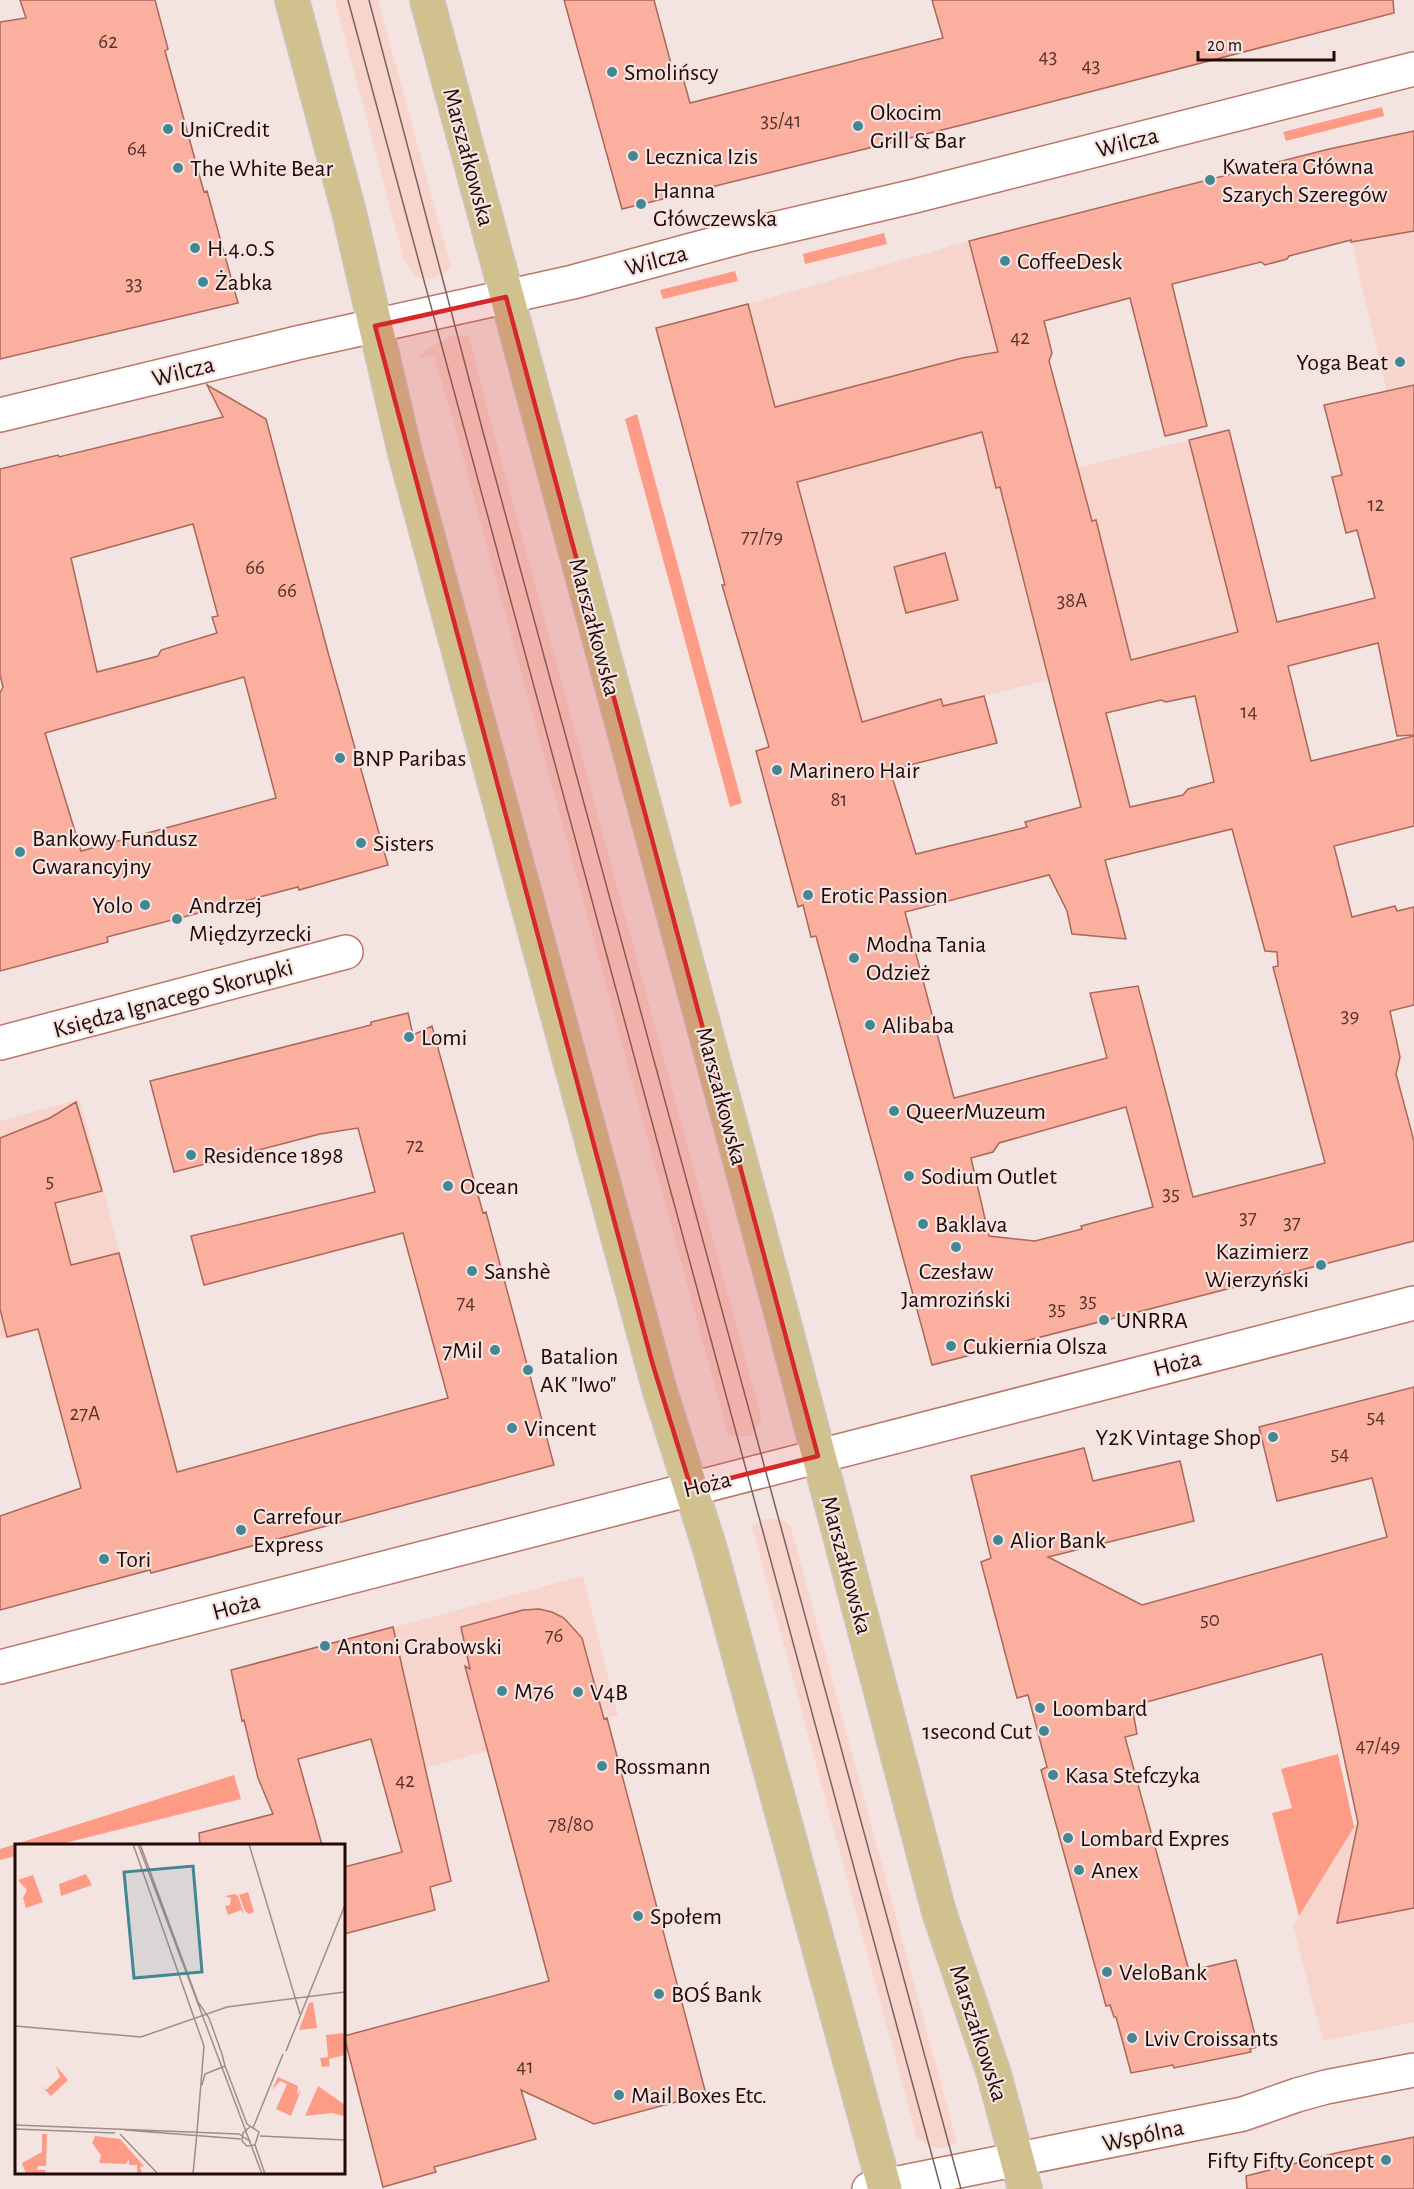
<svg xmlns="http://www.w3.org/2000/svg" width="1414" height="2189" font-family="'Alegreya Sans',sans-serif">
<style>
.built{fill:#f7d4cc}
.green{fill:#fe9b87}
.building{fill:#faaf9f;stroke:#ab6759;stroke-width:1.5;fill-rule:evenodd}
.lines{fill:none;stroke-linecap:round;stroke-linejoin:round}
.minor-casing{stroke:#bc7567;stroke-width:36}
.major-casing{stroke:#cac4c3;stroke-width:36}
.minor{stroke:#fff;stroke-width:33}
.major{stroke:#d0c18e;stroke-width:33}
.tram{stroke:#786360;stroke-width:1.5}
.marked{fill:#d62828;fill-opacity:0.2;stroke:#d62828;stroke-width:4.5;stroke-linejoin:round}
.poi-dot{fill:#438795;stroke:#f4e4e1;stroke-width:2}
.labels{text-anchor:middle;stroke-width:4.5;stroke-linejoin:round;paint-order:stroke}
.number-label{font-size:21px;fill:#58322c}
.poi-label{font-size:24px;fill:#220805;stroke:#f4e4e1;text-anchor:start}
.street-label{font-size:24px;fill:#220805;stroke:#f4e4e1}
.inset-road{fill:none;stroke:#a08c89;stroke-width:1.5}
.view{fill:#438795;fill-opacity:0.15;stroke:#438795;stroke-width:3}
.inset-edge{fill:none;stroke:#220805;stroke-width:3}
</style>
<rect width="100%" height="100%" fill="#f4e4e1"/>
<!-- built -->
<path class="built" d="M 335,0 L 378,0 L 451,267 L 446,272 L 431,279 L 416,277 L 404,260 Z
M 1414,130 L 1414,383 L 1387,391 L 1351,240 L 1378,140 Z
M 969,241 L 1031,479 L 1229,430 L 1277,622 L 943,706 L 941,699 L 862,722 L 839,731 L 769,747 L 722,585 L 725,584 L 656,328 L 748,304 Z
M 451,336 L 469,336 L 485,400 L 762,1420 L 752,1435 L 740,1437 L 728,1435 L 450,410 L 434,358 L 426,355 L 418,359 L 427,349 Z
M 80,1099 L 133,1304 L 0,1339 L 0,1121 Z
M 773,1518 L 786,1522 L 791,1527 L 957,2143 L 942,2148 L 929,2146 L 917,2138 L 752,1527 L 762,1520 Z
M 583,1576 L 618,1715 L 425,1768 L 391,1628 Z
M 1414,1612 L 1414,2022 L 1323,2041 L 1293,1926 L 1358,1820 L 1331,1694 L 1354,1689 Z"/>
<!-- green -->
<path class="green" d="M 1382,107 L 1384,116 L 1286,141 L 1283,132 Z
M 884,233 L 887,244 L 805,264 L 803,254 Z
M 735,271 L 738,281 L 663,299 L 660,290 Z
M 637,414 L 742,803 L 730,807 L 625,419 Z
M 1338,1754 L 1354,1827 L 1299,1916 L 1272,1813 L 1292,1808 L 1281,1769 Z
M 234,1775 L 241,1799 L 57,1845 L 16,1846 L 16,1856 L 0,1860 L 0,1849 Z"/>
<!-- building -->
<path class="building" d="M 20,0 L 155,0 L 168,49 L 165,51 L 204,192 L 207,191 L 238,303 L 0,359 L 0,22 L 26,18 Z
M 564,0 L 654,0 L 674,75 L 682,74 L 690,103 L 943,38 L 932,0 L 1393,0 L 1394,13 L 966,124 L 622,209 Z
M 1414,131 L 1414,231 L 1351,242 L 1351,240 L 1289,256 L 1287,259 L 1265,265 L 1261,262 L 1172,284 L 1207,426 L 1165,436 L 1130,298 L 1044,321 L 1052,353 L 1049,361 L 1092,521 L 1096,520 L 1131,660 L 1238,632 L 1189,440 L 1229,430 L 1277,622 L 1375,598 L 1357,530 L 1346,533 L 1332,477 L 1342,475 L 1324,405 L 1414,385 L 1414,735 L 1397,736 L 1378,643 L 1288,666 L 1311,761 L 1414,736 L 1414,826 L 1334,846 L 1352,917 L 1395,906 L 1397,911 L 1414,907 L 1414,1005 L 1390,1011 L 1400,1057 L 1396,1074 L 1414,1141 L 1414,1241 L 932,1365 L 816,936 L 811,937 L 803,905 L 798,907 L 756,751 L 769,747 L 722,585 L 725,585 L 656,328 L 748,304 L 775,407 L 962,358 L 998,352 L 969,241 L 1329,149 ZM 982,432 L 996,488 L 1000,487 L 1081,807 L 1025,822 L 1027,827 L 916,854 L 890,770 L 997,743 L 984,696 L 943,706 L 941,699 L 862,722 L 797,482 ZM 1195,696 L 1214,782 L 1188,789 L 1183,795 L 1130,807 L 1106,713 L 1161,700 L 1166,702 ZM 1232,829 L 1265,951 L 1277,952 L 1278,966 L 1273,967 L 1325,1163 L 1193,1197 L 1138,986 L 1090,993 L 1107,1058 L 954,1098 L 905,912 L 1049,875 L 1067,911 L 1072,934 L 1126,939 L 1105,860 ZM 1126,1107 L 1153,1207 L 1081,1226 L 1082,1229 L 1035,1241 L 989,1236 L 971,1158 L 993,1152 L 999,1143 Z
M 207,385 L 266,419 L 329,656 L 388,865 L 299,890 L 298,887 L 107,937 L 108,942 L 0,971 L 0,693 L 3,687 L 0,675 L 0,469 L 58,455 L 59,457 L 223,417 ZM 193,524 L 218,616 L 212,617 L 217,633 L 161,650 L 158,656 L 97,672 L 71,558 ZM 244,677 L 276,798 L 81,851 L 45,733 Z
M 945,553 L 958,600 L 906,613 L 894,567 Z
M 408,1013 L 413,1035 L 432,1026 L 483,1213 L 486,1212 L 554,1465 L 151,1573 L 150,1570 L 0,1610 L 0,1516 L 81,1488 L 38,1329 L 7,1337 L 0,1309 L 0,1138 L 50,1118 L 76,1102 L 102,1191 L 55,1203 L 71,1265 L 119,1253 L 177,1472 L 448,1398 L 403,1233 L 204,1285 L 191,1236 L 375,1192 L 358,1128 L 320,1134 L 174,1172 L 150,1081 L 371,1025 L 371,1022 Z
M 1414,1387 L 1414,1908 L 1337,1923 L 1358,1823 L 1322,1654 L 1132,1706 L 1137,1734 L 1125,1737 L 1189,1971 L 1236,1960 L 1258,2047 L 1250,2049 L 1251,2052 L 1174,2068 L 1173,2065 L 1131,2073 L 1116,2017 L 1114,2017 L 1110,2005 L 1106,2006 L 1041,1770 L 1047,1767 L 1028,1695 L 1017,1698 L 981,1562 L 991,1558 L 971,1476 L 1084,1448 L 1093,1481 L 1180,1461 L 1194,1521 L 1048,1557 L 1142,1605 L 1387,1537 L 1372,1478 L 1277,1501 L 1259,1427 Z
M 539,1609 L 552,1612 L 564,1618 L 582,1638 L 604,1719 L 607,1718 L 706,2094 L 594,2124 L 521,2090 L 536,2139 L 434,2167 L 436,2172 L 383,2187 L 344,2036 L 549,1981 L 465,1666 L 470,1669 L 461,1627 L 523,1610 Z
M 393,1627 L 451,1881 L 430,1887 L 435,1910 L 344,1934 L 344,1867 L 402,1852 L 371,1739 L 298,1759 L 322,1845 L 200,1845 L 199,1833 L 273,1814 L 258,1778 L 244,1720 L 242,1721 L 231,1670 Z
M 1414,2137 L 1414,2189 L 1247,2189 L 1246,2176 L 1336,2153 Z"/>
<g class="lines">
<!-- minor casing -->
<g class="minor-casing">
<path id="minor" d="M 0,415 L 297,343 L 573,282 L 744,236 L 915,196 L 1414,69
M 0,1043 L 346,952
M 0,1667 L 1414,1303
M 869,2189 L 1243,2114 L 1297,2095 L 1326,2087 L 1414,2070"/>
</g>
<!-- major casing -->
<g class="major-casing">
<path id="major" d="M 292,0 L 349,212 L 405,453 L 659,1388 L 710,1549 L 885,2189
M 427,0 L 785,1327 L 939,1912 L 994,2074 L 1025,2189"/>
</g>
<!-- minor -->
<use href="#minor" class="minor"/>
<!-- major -->
<use href="#major" class="major"/>
<!-- tram -->
<path class="tram" d="M 348,0 L 941,2189
M 369,0 L 483,432 L 961,2189"/>
</g>
<!-- marked area -->
<path class="marked" d="M 506,297 L 818,1456 L 691,1488 L 652,1362 L 375,326 Z"/>
<!-- markers -->
<g class="poi-dot">
<circle cx="612" cy="72" r="6"/>
<circle cx="858" cy="126" r="6"/>
<circle cx="168" cy="129" r="6"/>
<circle cx="633" cy="156" r="6"/>
<circle cx="178" cy="168" r="6"/>
<circle cx="1210" cy="180" r="6"/>
<circle cx="641" cy="204" r="6"/>
<circle cx="195" cy="248" r="6"/>
<circle cx="1005" cy="261" r="6"/>
<circle cx="203" cy="282" r="6"/>
<circle cx="1400" cy="362" r="6"/>
<circle cx="340" cy="758" r="6"/>
<circle cx="777" cy="770" r="6"/>
<circle cx="361" cy="843" r="6"/>
<circle cx="20" cy="852" r="6"/>
<circle cx="808" cy="895" r="6"/>
<circle cx="145" cy="905" r="6"/>
<circle cx="177" cy="919" r="6"/>
<circle cx="854" cy="958" r="6"/>
<circle cx="870" cy="1025" r="6"/>
<circle cx="409" cy="1037" r="6"/>
<circle cx="894" cy="1111" r="6"/>
<circle cx="191" cy="1155" r="6"/>
<circle cx="909" cy="1176" r="6"/>
<circle cx="448" cy="1186" r="6"/>
<circle cx="923" cy="1224" r="6"/>
<circle cx="956" cy="1247" r="6"/>
<circle cx="1321" cy="1265" r="6"/>
<circle cx="472" cy="1271" r="6"/>
<circle cx="1104" cy="1320" r="6"/>
<circle cx="951" cy="1346" r="6"/>
<circle cx="495" cy="1350" r="6"/>
<circle cx="528" cy="1370" r="6"/>
<circle cx="512" cy="1428" r="6"/>
<circle cx="1273" cy="1437" r="6"/>
<circle cx="241" cy="1530" r="6"/>
<circle cx="998" cy="1540" r="6"/>
<circle cx="104" cy="1559" r="6"/>
<circle cx="325" cy="1646" r="6"/>
<circle cx="502" cy="1691" r="6"/>
<circle cx="578" cy="1692" r="6"/>
<circle cx="1040" cy="1708" r="6"/>
<circle cx="1044" cy="1731" r="6"/>
<circle cx="602" cy="1766" r="6"/>
<circle cx="1053" cy="1775" r="6"/>
<circle cx="1068" cy="1838" r="6"/>
<circle cx="1079" cy="1870" r="6"/>
<circle cx="638" cy="1916" r="6"/>
<circle cx="1107" cy="1972" r="6"/>
<circle cx="659" cy="1994" r="6"/>
<circle cx="1132" cy="2038" r="6"/>
<circle cx="619" cy="2095" r="6"/>
<circle cx="1386" cy="2160" r="6"/>
</g>
<g class="labels">
<!-- number labels -->
<g class="number-label">
<text x="108" y="48">62</text>
<text x="1048" y="63">43</text>
<text x="1091" y="72">43</text>
<text x="781" y="127">35/41</text>
<text x="137" y="155">64</text>
<text x="134" y="290">33</text>
<text x="1020" y="344">42</text>
<text x="1376" y="511">12</text>
<text x="762" y="543">77/79</text>
<text x="255" y="574">66</text>
<text x="287" y="597">66</text>
<text x="1072" y="607">38A</text>
<text x="1249" y="718">14</text>
<text x="839" y="806">81</text>
<text x="1350" y="1022">39</text>
<text x="415" y="1152">72</text>
<text x="50" y="1187">5</text>
<text x="1171" y="1200">35</text>
<text x="1248" y="1224">37</text>
<text x="1292" y="1229">37</text>
<text x="1088" y="1307">35</text>
<text x="466" y="1309">74</text>
<text x="1057" y="1315">35</text>
<text x="85" y="1420">27A</text>
<text x="1376" y="1423">54</text>
<text x="1340" y="1460">54</text>
<text x="1210" y="1626">50</text>
<text x="554" y="1642">76</text>
<text x="1378" y="1752">47/49</text>
<text x="405" y="1787">42</text>
<text x="571" y="1831">78/80</text>
<text x="525" y="2073">41</text>
</g>
<!-- poi labels -->
<g class="poi-label">
<text x="624" y="80">Smolińscy</text>
<text x="870" y="120">Okocim<tspan x="870" dy="28">Grill &amp; Bar</tspan></text>
<text x="180" y="137">UniCredit</text>
<text x="645" y="164">Lecznica Izis</text>
<text x="1222" y="174">Kwatera Główna<tspan x="1222" dy="28">Szarych Szeregów</tspan></text>
<text x="190" y="176">The White Bear</text>
<text x="653" y="198">Hanna<tspan x="653" dy="28">Główczewska</tspan></text>
<text x="207" y="256">H.4.0.S</text>
<text x="1017" y="269">CoffeeDesk</text>
<text x="215" y="290">Żabka</text>
<text x="1388" y="370" text-anchor="end">Yoga Beat</text>
<text x="352" y="766">BNP Paribas</text>
<text x="789" y="778">Marinero Hair</text>
<text x="32" y="846">Bankowy Fundusz<tspan x="32" dy="28">Gwarancyjny</tspan></text>
<text x="373" y="851">Sisters</text>
<text x="820" y="903">Erotic Passion</text>
<text x="133" y="913" text-anchor="end">Yolo</text>
<text x="189" y="913">Andrzej<tspan x="189" dy="28">Międzyrzecki</tspan></text>
<text x="866" y="952">Modna Tania<tspan x="866" dy="28">Odzież</tspan></text>
<text x="882" y="1033">Alibaba</text>
<text x="421" y="1045">Lomi</text>
<text x="906" y="1119">QueerMuzeum</text>
<text x="203" y="1163">Residence 1898</text>
<text x="921" y="1184">Sodium Outlet</text>
<text x="460" y="1194">Ocean</text>
<text x="935" y="1232">Baklava</text>
<text x="1309" y="1259" text-anchor="end">Kazimierz<tspan x="1309" dy="28">Wierzyński</tspan></text>
<text x="484" y="1279">Sanshè</text>
<text x="956" y="1279" text-anchor="middle">Czesław<tspan x="956" dy="28">Jamroziński</tspan></text>
<text x="1116" y="1328">UNRRA</text>
<text x="963" y="1354">Cukiernia Olsza</text>
<text x="483" y="1358" text-anchor="end">7Mil</text>
<text x="540" y="1364">Batalion<tspan x="540" dy="28">AK "Iwo"</tspan></text>
<text x="524" y="1436">Vincent</text>
<text x="1261" y="1445" text-anchor="end">Y2K Vintage Shop</text>
<text x="253" y="1524">Carrefour<tspan x="253" dy="28">Express</tspan></text>
<text x="1010" y="1548">Alior Bank</text>
<text x="116" y="1567">Tori</text>
<text x="337" y="1654">Antoni Grabowski</text>
<text x="514" y="1699">M76</text>
<text x="590" y="1700">V4B</text>
<text x="1052" y="1716">Loombard</text>
<text x="1032" y="1739" text-anchor="end">1second Cut</text>
<text x="614" y="1774">Rossmann</text>
<text x="1065" y="1783">Kasa Stefczyka</text>
<text x="1080" y="1846">Lombard Expres</text>
<text x="1091" y="1878">Anex</text>
<text x="650" y="1924">Społem</text>
<text x="1119" y="1980">VeloBank</text>
<text x="671" y="2002">BOŚ Bank</text>
<text x="1144" y="2046">Lviv Croissants</text>
<text x="631" y="2103">Mail Boxes Etc.</text>
<text x="1374" y="2168" text-anchor="end">Fifty Fifty Concept</text>
</g>
<!-- street labels -->
<g class="street-label">
<text transform="translate(1127 142) rotate(-14)" y="8">Wilcza</text>
<text transform="translate(469 157) rotate(75)" y="8">Marszałkowska</text>
<text transform="translate(656 260) rotate(-15)" y="8">Wilcza</text>
<text transform="translate(183 371) rotate(-14)" y="8">Wilcza</text>
<text transform="translate(595 627) rotate(75)" y="8">Marszałkowska</text>
<text transform="translate(173 998) rotate(-15)" y="8">Księdza Ignacego Skorupki</text>
<text transform="translate(722 1096) rotate(75)" y="8">Marszałkowska</text>
<text transform="translate(1177 1363) rotate(-14)" y="8">Hoża</text>
<text transform="translate(707 1484) rotate(-14)" y="8">Hoża</text>
<text transform="translate(847 1565) rotate(75)" y="8">Marszałkowska</text>
<text transform="translate(236 1606) rotate(-15)" y="8">Hoża</text>
<text transform="translate(979 2033) rotate(72)" y="8">Marszałkowska</text>
<text transform="translate(1143 2135) rotate(-12)" y="8">Wspólna</text>
</g>
</g>
<!-- overview -->
<g transform="translate(15 1844)">
<rect width="330" height="330" fill="#f4e4e1"/>
<path d="M 71,30 L 77,41 L 46,52 L 44,40 ZM 18,31 L 28,58 L 11,64 L 8,54 L 12,46 L 3,36 ZM 233,48 L 239,68 L 234,70 L 230,67 L 224,51 ZM 220,50 L 223,52 L 229,70 L 226,66 L 213,71 L 210,62 L 215,61 L 216,54 L 210,52 ZM 298,158 L 302,184 L 284,186 L 294,159 ZM 330,189 L 330,211 L 314,215 L 315,222 L 307,223 L 305,214 L 313,213 L 311,191 ZM 41,222 L 53,236 L 36,252 L 25,241 L 31,246 L 45,233 ZM 263,233 L 283,242 L 282,251 L 286,246 L 276,272 L 261,265 L 272,240 L 265,237 L 257,246 ZM 303,242 L 330,261 L 329,272 L 317,269 L 290,272 ZM 27,290 L 32,290 L 31,322 L 23,322 L 22,326 L 30,326 L 30,330 L 11,330 L 7,319 L 27,308 ZM 80,292 L 105,295 L 129,322 L 125,323 L 127,330 L 122,330 L 122,321 L 114,321 L 114,315 L 111,320 L 84,319 L 86,311 L 77,299 Z" fill="#fe9b87"/>
<path class="inset-road" d="M 118,0 L 189,202 L 181,300M 123,0 L 247,330M 125,0 L 183,158 L 194,174 L 207,210 L 210,222 L 190,230 L 187,241M 234,0 L 285,170M 0,182 L 126,193 L 212,163 L 330,148M 271,207 L 330,61M 210,222 L 232,280 L 244,288 L 240,301M 0,281 L 224,290 L 236,298M 235,283 L 228,289 L 227,297 L 232,302 L 240,301M 238,284 L 268,210M 0,285 L 100,289M 110,286 L 226,295M 105,290 L 143,330M 245,292 L 330,296M 240,301 L 250,330M 178,330 L 181,299"/>
<path class="view" d="M 178,22 L 187,128 L 119,134 L 109,28 Z"/>
<rect width="330" height="330" class="inset-edge"/>
</g>
<!-- scale -->
<path d="M1198 51v9h136v-9" fill="none" stroke="#220805" stroke-width="3"/>
<text x="1207" y="51" font-size="18" fill="#220805" stroke="#f4e4e1" stroke-width="4.5" paint-order="stroke">20 m</text>
</svg>
